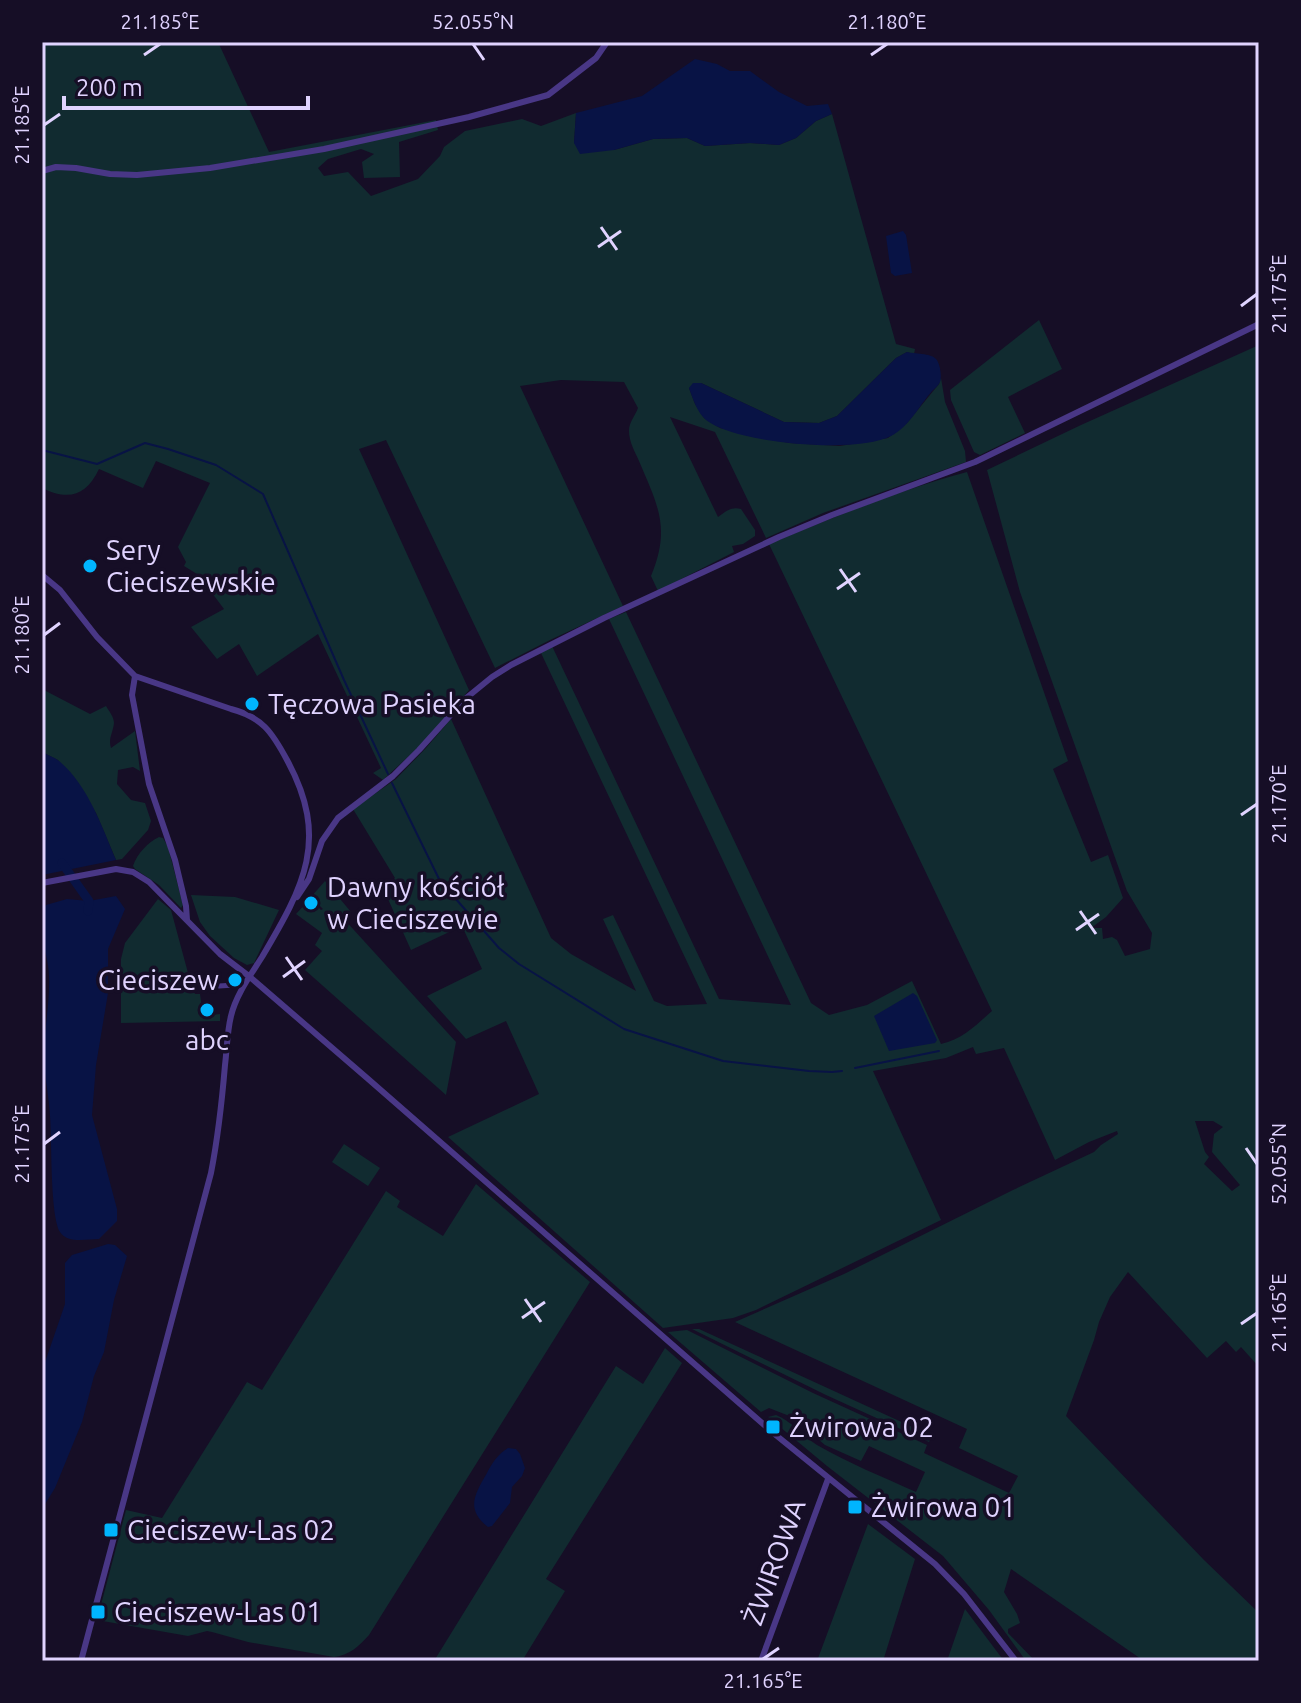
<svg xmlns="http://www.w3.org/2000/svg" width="1301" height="1703" font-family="Ubuntu,sans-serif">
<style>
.green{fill:#112b30;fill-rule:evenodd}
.water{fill:#081345}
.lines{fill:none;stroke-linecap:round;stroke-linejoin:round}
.stream{stroke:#081345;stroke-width:2}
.canal{stroke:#081345;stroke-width:9}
.pedestrian{stroke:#493786;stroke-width:5}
.minor{stroke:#493786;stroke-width:6}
.ticks{fill:none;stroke:#e0d3ff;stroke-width:3}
.poi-dot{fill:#00b5fe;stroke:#160e26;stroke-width:3}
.labels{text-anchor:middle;stroke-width:7;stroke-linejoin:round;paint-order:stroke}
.poi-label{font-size:28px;fill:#e0d3ff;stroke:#160e26;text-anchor:start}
.street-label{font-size:28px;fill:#e0d3ff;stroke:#160e26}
.neatline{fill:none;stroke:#e0d3ff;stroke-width:3}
.ticks-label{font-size:20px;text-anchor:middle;fill:#e0d3ff}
</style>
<rect width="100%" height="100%" fill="#160e26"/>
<!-- green -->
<path class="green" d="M 42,42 L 218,42 L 269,152 L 436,120 L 438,130 L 399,142 L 400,177 L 364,178 L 362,162 L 374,154 L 361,149 L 328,159 L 318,168 L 324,176 L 348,172 L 371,196 L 418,179 L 440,156 L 444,147 L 465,131 L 522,119 L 541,126 L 576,113 L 574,143 L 614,150 L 653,139 L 687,138 L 705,146 L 750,143 L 779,145 L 796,138 L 816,121 L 832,114 L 896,344 L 915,349 L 914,354 L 907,352 L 896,358 L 837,416 L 819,423 L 784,422 L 701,383 L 689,388 L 695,404 L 704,418 L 720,428 L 789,443 L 840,446 L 888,438 L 907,423 L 939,384 L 941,378 L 945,402 L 965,451 L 966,462 L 823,513 L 766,538 L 715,432 L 670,417 L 718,517 C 725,512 731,506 741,509 L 755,530 L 755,536 L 743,544 L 732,546 L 734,552 L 658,591 L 651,576 C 671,528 658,506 639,461 C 635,452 629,442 629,431 C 629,422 635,416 638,408 L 624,382 L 561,380 L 520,386 L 623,606 L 550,640 L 495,668 L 386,440 L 359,449 L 469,690 L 425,741 L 383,780 L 373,773 L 381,768 L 318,634 L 257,676 L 239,644 L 217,659 L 191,627 L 224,609 L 212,593 L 193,582 L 197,574 L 184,566 L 186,562 L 178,547 L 210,483 L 156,461 L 143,488 L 99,469 C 86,496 69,501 42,488 Z
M 1039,320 L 1062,369 L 1008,397 L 1025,433 L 980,455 L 974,452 L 951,400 L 950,390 Z
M 1259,345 L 1259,1367 L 1241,1347 L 1236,1352 L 1226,1341 L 1207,1358 L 1128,1272 L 1110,1297 L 1099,1322 L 1094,1340 L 1066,1416 L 1204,1560 L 1259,1613 L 1259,1661 L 1144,1661 L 1011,1569 L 1004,1592 L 1017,1614 L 1020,1623 L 1008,1629 L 1008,1633 L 1035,1661 L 1026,1661 L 989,1610 L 943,1556 L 827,1466 L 768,1417 L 776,1415 C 792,1421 802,1436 817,1445 C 848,1463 883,1477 916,1492 L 925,1472 L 869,1446 L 861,1461 L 825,1445 L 792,1417 L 769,1408 L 761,1412 L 668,1332 L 687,1330 L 813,1393 L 927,1445 L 924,1453 L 1009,1493 L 1018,1476 L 959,1448 L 967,1429 L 735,1322 L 844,1274 L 1013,1190 L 1094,1152 L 1101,1145 L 1118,1134 L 1117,1131 L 1089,1142 L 1055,1160 L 1004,1048 L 976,1054 L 973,1047 L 946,1058 L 873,1071 L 941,1220 L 756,1310 L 733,1318 L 663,1328 L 448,1137 L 539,1094 L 506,1021 L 466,1039 L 427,996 L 482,969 L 462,926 L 411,950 L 383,888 L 395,878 L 353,809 L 396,779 L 426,748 L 451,719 L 551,938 L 571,954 L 636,991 L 603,919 L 613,915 L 654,1001 L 667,1006 L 707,1004 L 541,653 L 552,646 L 719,999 L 791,1005 L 609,619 L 626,612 L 811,1003 L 829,1015 L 867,1005 L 912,981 L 941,1044 C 963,1039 976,1025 992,1011 L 769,544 C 834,517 899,490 967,472 L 1068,761 L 1053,769 L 1091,862 L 1108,855 L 1123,898 L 1106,917 L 1091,928 L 1102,928 L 1103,939 L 1112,937 L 1117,940 L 1125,956 L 1150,949 L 1152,933 L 1127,891 L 1020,592 L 987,470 L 1081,425 ZM 1195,1121 L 1213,1121 L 1223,1127 L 1214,1134 L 1212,1152 L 1240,1185 L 1232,1191 L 1204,1164 L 1209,1157 L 1205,1152 Z
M 42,689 L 90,714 L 106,706 C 109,711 114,717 114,723 C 113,733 108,738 111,748 L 135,731 L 140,771 L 133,767 L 118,770 L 117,784 L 131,800 L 145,803 L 151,821 L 148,830 L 122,859 L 116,860 L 96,813 L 58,760 L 42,752 Z
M 159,837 L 163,838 L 168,847 L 183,905 L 181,908 L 159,885 L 135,869 L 133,866 C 137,854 148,842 159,837 Z
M 325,881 L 351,912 L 343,918 L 456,1042 L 446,1095 L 305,970 L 322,951 L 315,945 L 322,933 L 296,914 L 310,899 L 321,910 L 323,909 L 311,897 Z
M 191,895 L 235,897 L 279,910 L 254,963 L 247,965 L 234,958 L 210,936 L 200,922 Z
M 158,899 L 171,910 L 191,984 L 195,994 L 200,994 L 203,1016 L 220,1014 L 220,1021 L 121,1023 L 121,959 L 125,943 Z
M 344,1144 L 380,1168 L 368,1186 L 332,1162 Z
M 476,1184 L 590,1282 L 369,1635 C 359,1646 350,1655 334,1657 L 248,1642 L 212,1632 L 207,1631 L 188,1636 L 97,1620 L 126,1510 L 162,1518 L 247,1382 L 262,1390 L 386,1191 L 400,1201 L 397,1207 L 443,1236 Z
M 692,1329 L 699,1329 L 932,1436 L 929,1442 L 826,1395 Z
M 665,1348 L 682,1363 L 546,1579 L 565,1591 L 522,1661 L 434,1661 L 616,1366 L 643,1384 Z
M 868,1524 L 915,1559 L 883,1661 L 817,1661 Z
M 965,1609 L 1004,1661 L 947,1661 Z"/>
<!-- water -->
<path class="water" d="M 695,59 L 717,64 L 730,71 L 750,71 L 779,92 L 807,106 L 828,104 L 832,114 L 816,121 L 796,138 L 779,145 L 750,143 L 705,146 L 687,138 L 653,139 L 614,150 L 580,154 L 574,143 L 576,113 L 642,96 Z
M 903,231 L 906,235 L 912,273 L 895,276 L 891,273 L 886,236 Z
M 907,352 C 914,354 931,353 936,359 C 940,363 942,376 940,382 C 938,386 935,388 932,391 C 919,406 909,427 891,436 C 857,454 736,444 706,420 C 697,412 693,399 689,388 L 693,383 L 701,383 L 784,422 L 819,423 L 837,416 L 896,358 Z
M 42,752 C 47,755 54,757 59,761 C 88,785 102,827 116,860 L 42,875 Z
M 116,896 L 125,909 L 108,949 L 108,993 L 96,1065 L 92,1115 L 117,1209 L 117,1221 L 99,1239 C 86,1239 68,1244 60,1232 C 50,1215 52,1140 50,1116 C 49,1094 43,1072 44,1050 C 45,1025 50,1001 49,976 C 49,953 33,927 46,905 L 67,899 L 89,901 Z
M 913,993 L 917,996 L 937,1040 L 935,1043 L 889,1051 L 874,1016 Z
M 108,1244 L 115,1245 L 127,1256 L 114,1300 L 104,1352 L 94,1376 L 82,1422 L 55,1488 L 42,1509 L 42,1371 L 65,1304 L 65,1263 L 72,1255 Z
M 508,1448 L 516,1449 L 520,1454 L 525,1468 L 522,1476 L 512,1487 L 510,1503 L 492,1526 L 488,1527 C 465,1509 475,1494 487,1473 C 492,1463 498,1454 508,1448 Z"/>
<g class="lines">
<!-- stream -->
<path class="stream" d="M 42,450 L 97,464 L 145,443 L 168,449 L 216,465 L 263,494 L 344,680 L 388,774
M 392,783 L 440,881 L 499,948 L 519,964 L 624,1029 L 723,1061 L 809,1071 L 832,1072 L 842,1071
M 855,1068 L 939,1051"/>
<!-- canal -->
<path class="canal" d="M 62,863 L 89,901 L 88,911"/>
<!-- pedestrian -->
<path class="pedestrian" d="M 219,986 L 235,985 L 238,986"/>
<!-- minor -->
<path class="minor" d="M 42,171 L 56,167 L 76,168 L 110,174 L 137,175 L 210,168 L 324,149 L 469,117 L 548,95 L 596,58 L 607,42
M 42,575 L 60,590 L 97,637 L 135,676 L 231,709 C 262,717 272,732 287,760 C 330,839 304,886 262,957 C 250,976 236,995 231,1016 C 227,1032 227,1049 225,1065 C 222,1101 218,1137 211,1173 L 81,1661
M 135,676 L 132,695 L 149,784 L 175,860 L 186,906 L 187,920
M 42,883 L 116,869 L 133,872 L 149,882 L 220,954 L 250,977 L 367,1078 L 777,1436 L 935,1564 L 964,1594 L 1016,1661
M 297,897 L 309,879 L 322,841 L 338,818 L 393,776 L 419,750 L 465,699 L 492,677 L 511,665 L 604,618 L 779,537 L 832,515 L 975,462 L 1259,324
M 761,1661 L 828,1479"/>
</g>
<!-- ticks -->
<path class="ticks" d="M 473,44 L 484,60M 144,55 L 160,44M 871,55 L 887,44M 44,125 L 60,114M 601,227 L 617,250M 598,247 L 621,231M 1241,306 L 1257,294M 840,569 L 856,592M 837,589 L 860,573M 44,635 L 60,623M 1241,815 L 1257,804M 1080,911 L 1096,934M 1076,930 L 1099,914M 286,957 L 302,980M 283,977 L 305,961M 44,1144 L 60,1132M 1246,1148 L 1257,1164M 525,1299 L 541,1322M 522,1318 L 545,1302M 1241,1324 L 1257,1313M 763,1659 L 779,1648"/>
<!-- markers -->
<g class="poi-dot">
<circle cx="90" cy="566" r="8"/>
<circle cx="252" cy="704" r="8"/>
<circle cx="311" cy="903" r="8"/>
<circle cx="235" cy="980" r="8"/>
<circle cx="207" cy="1010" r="8"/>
<rect x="765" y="1419" width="16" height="16" rx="4"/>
<rect x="847" y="1499" width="16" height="16" rx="4"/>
<rect x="103" y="1522" width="16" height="16" rx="4"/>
<rect x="90" y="1604" width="16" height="16" rx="4"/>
</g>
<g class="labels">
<!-- poi labels -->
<g class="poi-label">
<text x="106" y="560">Sery<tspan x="106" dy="32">Cieciszewskie</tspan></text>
<text x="268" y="714">Tęczowa Pasieka</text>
<text x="327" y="897">Dawny kościół<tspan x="327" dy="32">w Cieciszewie</tspan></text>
<text x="219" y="990" text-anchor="end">Cieciszew</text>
<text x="207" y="1050" text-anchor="middle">abc</text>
<text x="789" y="1437">Żwirowa 02</text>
<text x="871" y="1517">Żwirowa 01</text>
<text x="127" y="1540">Cieciszew-Las 02</text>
<text x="114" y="1622">Cieciszew-Las 01</text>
</g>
<!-- street labels -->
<g class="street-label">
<text transform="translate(774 1562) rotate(-70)" y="10">ŻWIROWA</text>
</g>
</g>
<!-- border -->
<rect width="1301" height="1703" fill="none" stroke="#160e26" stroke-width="88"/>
<!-- scale -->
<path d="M64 96v12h244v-12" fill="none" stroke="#e0d3ff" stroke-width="4"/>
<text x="76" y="96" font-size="24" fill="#e0d3ff" stroke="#160e26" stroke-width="6" paint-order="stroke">200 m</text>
<rect x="44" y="44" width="1213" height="1615" class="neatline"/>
<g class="ticks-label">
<text x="160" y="29">21.185°E</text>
<text x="473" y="29">52.055°N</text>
<text x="887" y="29">21.180°E</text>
<text transform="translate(22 125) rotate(-90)" y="7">21.185°E</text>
<text transform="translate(1279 294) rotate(-90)" y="7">21.175°E</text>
<text transform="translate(22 635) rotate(-90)" y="7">21.180°E</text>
<text transform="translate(1279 804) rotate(-90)" y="7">21.170°E</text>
<text transform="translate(22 1144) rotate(-90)" y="7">21.175°E</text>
<text transform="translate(1279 1164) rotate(-90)" y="7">52.055°N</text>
<text transform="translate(1279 1313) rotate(-90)" y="7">21.165°E</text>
<text x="763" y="1688">21.165°E</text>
</g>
</svg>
